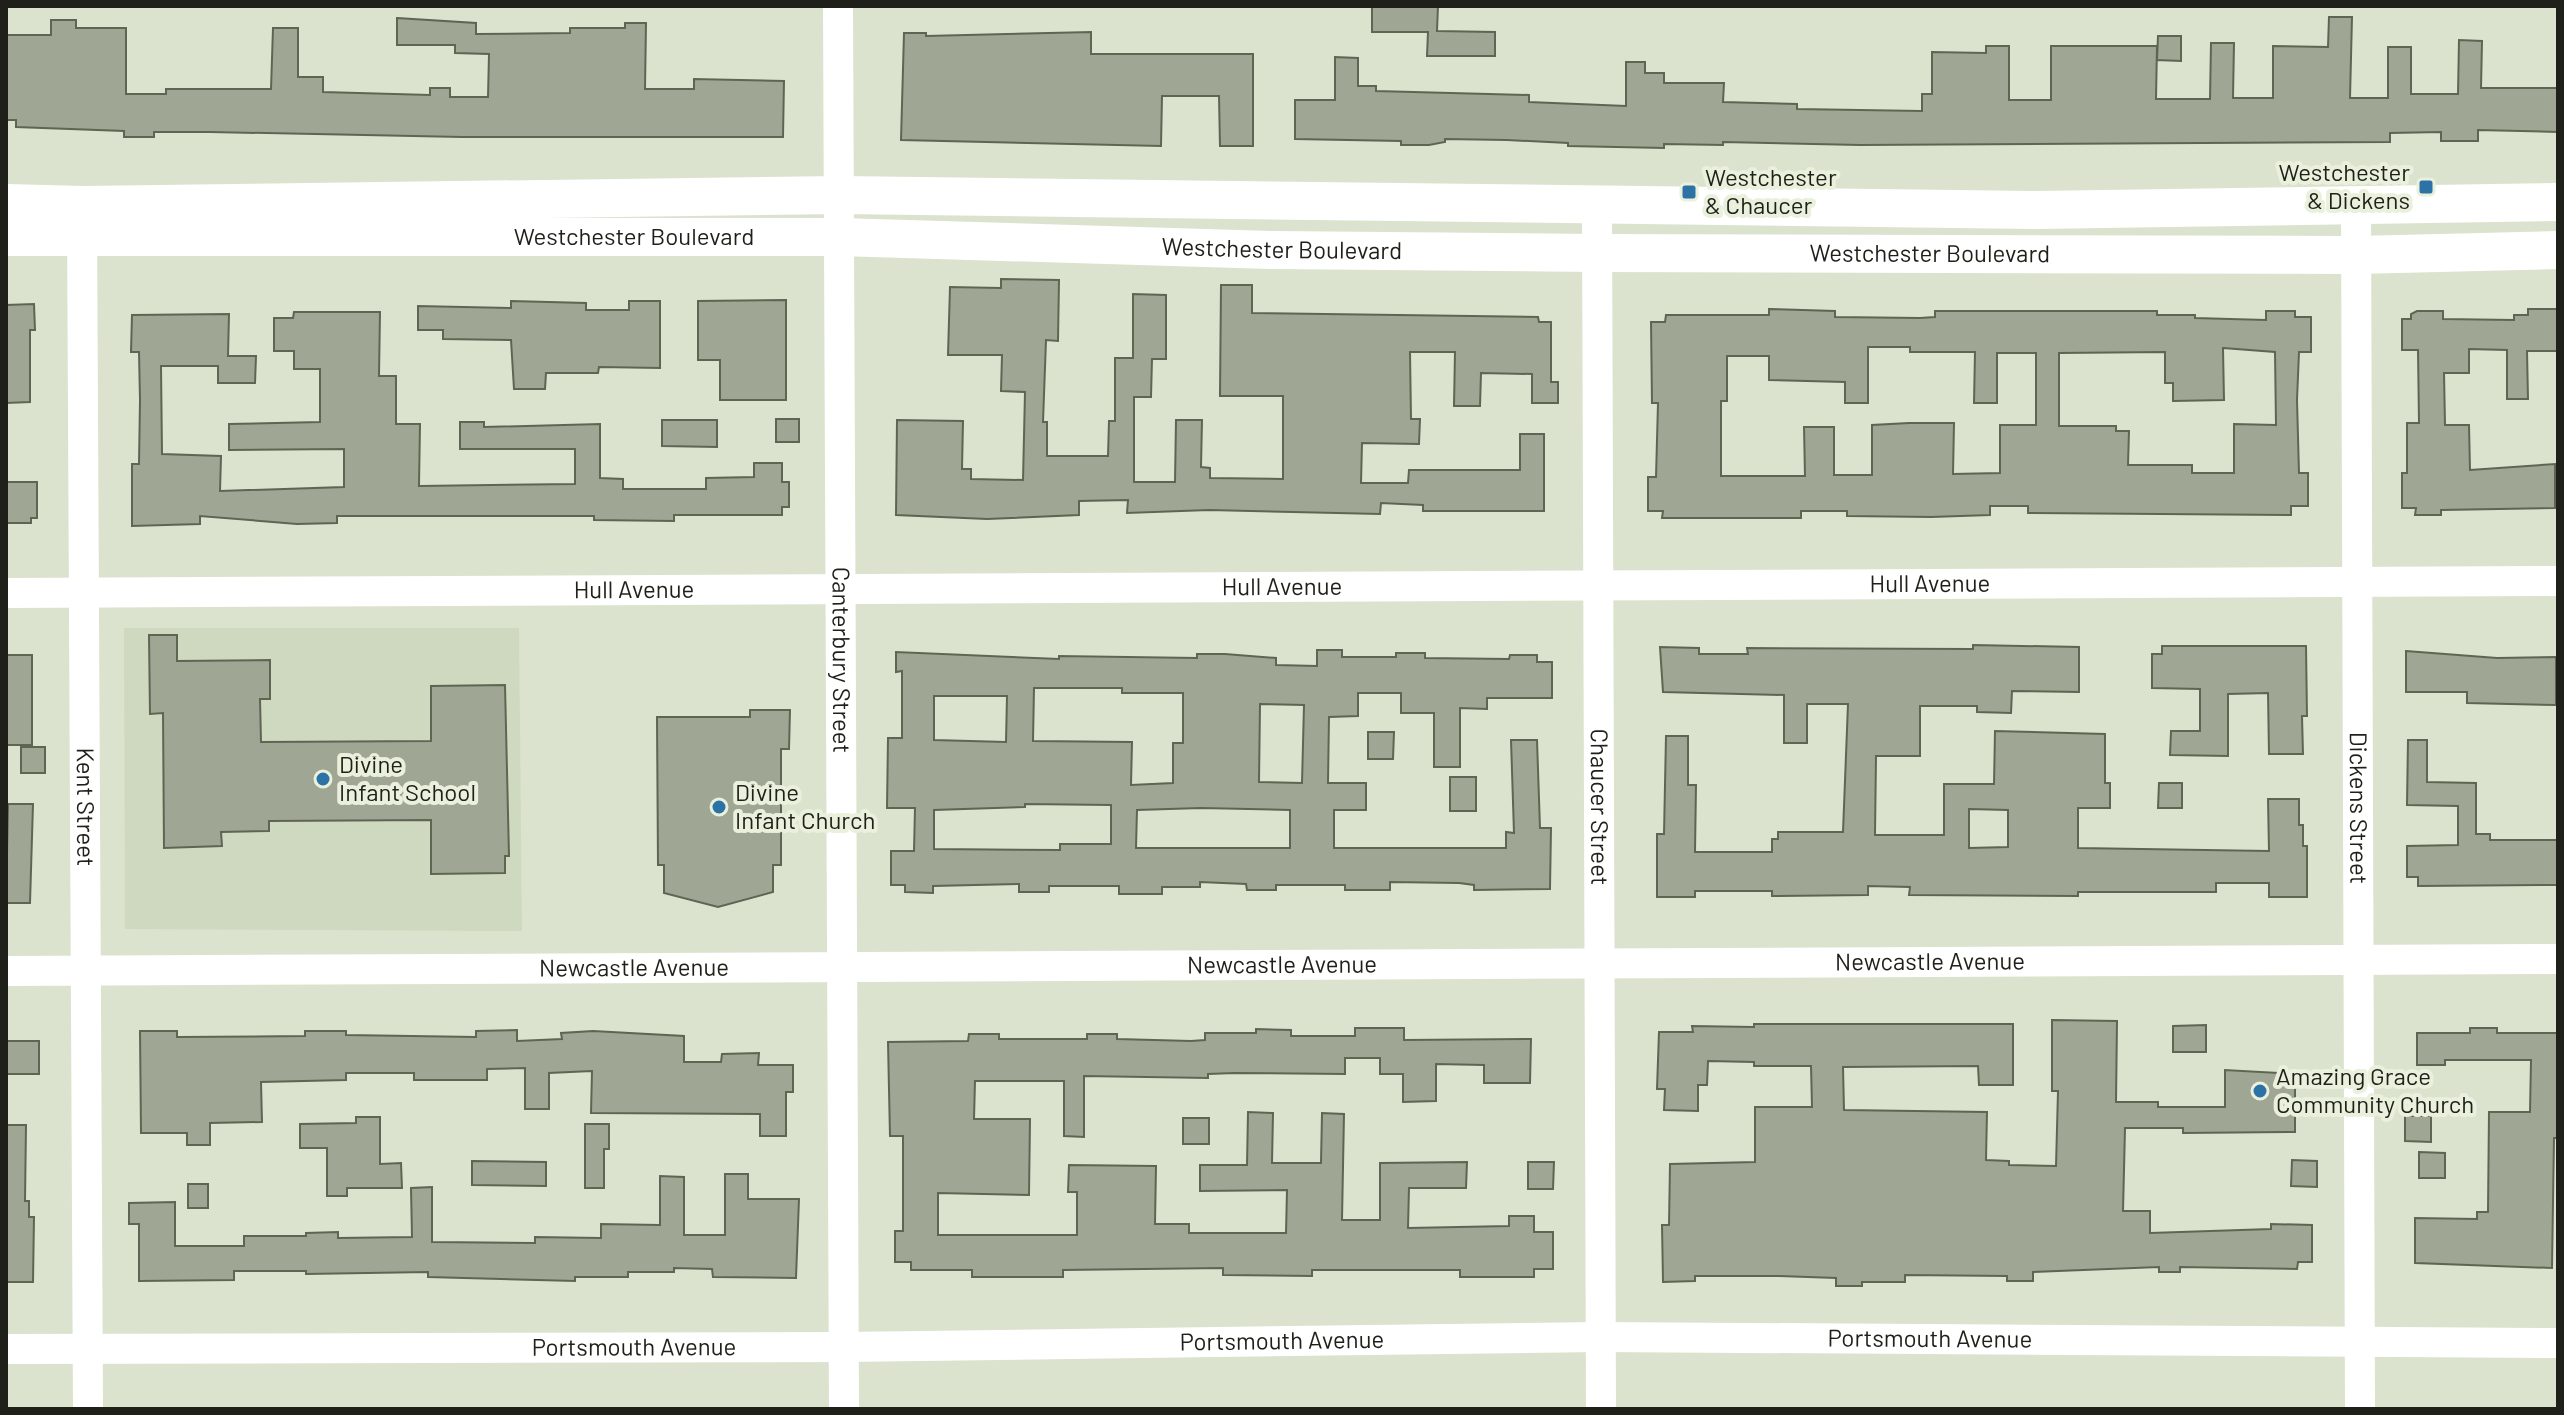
<svg xmlns="http://www.w3.org/2000/svg" width="2564" height="1415" font-family="Barlow,sans-serif">
<style>
.built{fill:#cfd9bf}
.building{fill:#9fa693;stroke:#5f6553;stroke-width:2;fill-rule:evenodd}
.lines{fill:none;stroke-linecap:round;stroke-linejoin:round}
.minor{stroke:#fff;stroke-width:30}
.tertiary{stroke:#fff;stroke-width:38}
.poi-dot{fill:#2d72a7;stroke:#e9f0dc;stroke-width:3}
.labels{text-anchor:middle;stroke-width:8;stroke-linejoin:round;paint-order:stroke}
.poi-label{font-size:24px;fill:#1e2019;stroke:#e9f0dc;text-anchor:start}
.street-label{font-size:24px;fill:#1e2019;stroke:#e9f0dc}
</style>
<rect width="100%" height="100%" fill="#dbe3cf"/>
<!-- built -->
<path class="built" d="M 124,628 L 519,628 L 522,931 L 125,929 Z"/>
<!-- building -->
<path class="building" d="M 1414,6 L 1438,6 L 1437,31 L 1495,32 L 1495,56 L 1427,56 L 1428,32 L 1372,32 L 1372,7 Z
M 2329,17 L 2352,17 L 2350,98 L 2388,98 L 2388,47 L 2411,47 L 2411,94 L 2458,94 L 2459,40 L 2482,41 L 2481,88 L 2558,88 L 2558,132 L 2478,130 L 2478,141 L 2441,141 L 2441,132 L 2390,133 L 2390,142 L 1860,145 L 1723,142 L 1723,145 L 1664,144 L 1664,148 L 1568,146 L 1568,143 L 1507,140 L 1445,139 L 1445,142 L 1429,145 L 1401,145 L 1401,141 L 1295,139 L 1295,100 L 1335,100 L 1335,57 L 1358,58 L 1358,86 L 1376,86 L 1376,91 L 1529,95 L 1529,102 L 1626,106 L 1626,62 L 1645,62 L 1645,73 L 1664,73 L 1664,83 L 1724,83 L 1723,102 L 1797,104 L 1797,109 L 1922,111 L 1922,94 L 1932,94 L 1932,52 L 1986,53 L 1986,46 L 2009,46 L 2009,100 L 2051,100 L 2051,46 L 2157,46 L 2156,99 L 2210,99 L 2211,43 L 2234,43 L 2233,98 L 2273,98 L 2273,46 L 2328,47 Z
M 397,18 L 476,23 L 476,34 L 570,33 L 570,28 L 625,28 L 625,23 L 646,23 L 645,89 L 694,89 L 694,79 L 784,81 L 783,137 L 462,137 L 210,132 L 154,132 L 154,137 L 124,137 L 124,131 L 16,127 L 16,120 L 6,120 L 6,35 L 51,35 L 51,20 L 76,20 L 76,28 L 126,28 L 126,94 L 166,94 L 166,89 L 271,89 L 273,28 L 298,28 L 298,77 L 323,77 L 323,92 L 430,95 L 430,88 L 450,88 L 450,97 L 488,97 L 489,54 L 455,53 L 455,45 L 397,45 Z
M 1091,32 L 1091,54 L 1253,54 L 1253,146 L 1220,146 L 1219,96 L 1162,96 L 1161,146 L 901,140 L 904,33 L 926,33 L 926,36 Z
M 2158,36 L 2181,36 L 2181,61 L 2157,60 Z
M 1001,279 L 1059,280 L 1058,341 L 1046,340 L 1043,422 L 1047,422 L 1047,456 L 1108,456 L 1109,421 L 1115,421 L 1115,358 L 1133,358 L 1133,294 L 1166,295 L 1166,359 L 1152,359 L 1151,397 L 1134,397 L 1134,482 L 1175,482 L 1176,420 L 1202,420 L 1201,467 L 1210,468 L 1210,478 L 1283,479 L 1283,396 L 1220,396 L 1221,285 L 1252,285 L 1252,313 L 1538,317 L 1539,322 L 1551,322 L 1551,382 L 1558,382 L 1558,403 L 1532,403 L 1532,374 L 1481,373 L 1480,406 L 1454,406 L 1455,352 L 1410,352 L 1411,419 L 1420,419 L 1419,444 L 1362,443 L 1361,483 L 1408,483 L 1409,470 L 1520,470 L 1520,434 L 1544,434 L 1544,511 L 1423,511 L 1423,505 L 1381,503 L 1380,514 L 1209,510 L 1127,513 L 1128,500 L 1079,501 L 1079,515 L 987,519 L 896,515 L 897,420 L 963,421 L 962,469 L 971,469 L 971,479 L 1023,480 L 1025,392 L 1001,391 L 1002,355 L 948,355 L 950,287 L 1001,288 Z
M 786,300 L 786,400 L 720,400 L 720,360 L 698,360 L 698,301 Z
M 511,301 L 586,303 L 586,310 L 629,310 L 629,301 L 660,301 L 660,368 L 599,367 L 598,373 L 546,373 L 545,389 L 514,389 L 511,340 L 443,339 L 443,330 L 418,330 L 418,306 L 511,308 Z
M 34,304 L 35,330 L 30,330 L 30,402 L 6,403 L 6,305 Z
M 1769,309 L 1835,311 L 1835,317 L 1920,318 L 1935,317 L 1935,311 L 2157,311 L 2157,315 L 2195,315 L 2195,318 L 2266,320 L 2266,311 L 2295,311 L 2295,317 L 2311,317 L 2311,352 L 2299,352 L 2297,400 L 2299,473 L 2308,473 L 2308,506 L 2291,506 L 2291,515 L 2028,513 L 2028,506 L 1990,506 L 1990,515 L 1931,517 L 1847,516 L 1847,511 L 1801,511 L 1801,518 L 1662,518 L 1663,511 L 1648,511 L 1648,477 L 1656,477 L 1658,403 L 1652,403 L 1651,322 L 1665,322 L 1666,315 L 1769,315 ZM 1868,347 L 1910,347 L 1910,352 L 1975,352 L 1974,403 L 1997,403 L 1997,353 L 2036,353 L 2036,425 L 2000,425 L 2000,473 L 1953,474 L 1954,423 L 1909,423 L 1872,425 L 1872,475 L 1834,475 L 1834,427 L 1804,427 L 1805,476 L 1721,476 L 1721,401 L 1727,401 L 1727,356 L 1769,356 L 1769,380 L 1845,382 L 1845,403 L 1868,403 ZM 2223,348 L 2275,352 L 2276,425 L 2234,424 L 2234,473 L 2192,473 L 2192,465 L 2128,465 L 2129,431 L 2116,431 L 2116,426 L 2059,426 L 2059,353 L 2165,352 L 2165,383 L 2173,383 L 2173,401 L 2224,400 Z
M 2528,309 L 2558,309 L 2558,351 L 2527,351 L 2528,399 L 2507,399 L 2507,350 L 2469,349 L 2469,373 L 2444,373 L 2445,425 L 2469,425 L 2470,470 L 2555,464 L 2555,508 L 2441,510 L 2441,515 L 2415,515 L 2416,508 L 2402,508 L 2402,473 L 2407,473 L 2407,423 L 2419,423 L 2418,350 L 2402,350 L 2402,319 L 2411,319 L 2411,314 L 2417,311 L 2443,311 L 2443,319 L 2514,320 L 2514,315 L 2528,315 Z
M 294,312 L 380,312 L 379,376 L 396,376 L 396,424 L 420,424 L 419,486 L 575,484 L 575,449 L 460,449 L 460,422 L 484,422 L 484,427 L 600,424 L 600,478 L 623,479 L 623,489 L 706,489 L 706,478 L 754,477 L 754,463 L 782,463 L 782,482 L 789,482 L 789,507 L 782,507 L 782,515 L 674,515 L 674,521 L 594,520 L 594,516 L 337,516 L 337,523 L 297,524 L 200,516 L 200,524 L 132,526 L 132,464 L 139,464 L 140,400 L 139,352 L 131,352 L 132,315 L 229,314 L 228,356 L 256,356 L 255,383 L 218,383 L 218,366 L 161,366 L 162,454 L 221,456 L 220,491 L 344,487 L 344,449 L 229,450 L 229,424 L 320,422 L 320,369 L 294,369 L 294,351 L 274,351 L 274,318 L 293,318 Z
M 776,419 L 799,419 L 799,442 L 776,442 Z
M 662,420 L 717,420 L 717,447 L 662,446 Z
M 6,482 L 37,482 L 37,518 L 31,518 L 31,523 L 6,523 Z
M 149,635 L 177,635 L 177,661 L 270,660 L 270,699 L 260,699 L 261,742 L 431,741 L 431,686 L 505,685 L 509,856 L 505,856 L 505,873 L 431,874 L 431,820 L 269,821 L 269,831 L 221,832 L 222,846 L 164,848 L 163,713 L 150,714 Z
M 1973,645 L 2079,647 L 2079,692 L 2012,691 L 2011,713 L 1977,712 L 1977,706 L 1920,706 L 1920,756 L 1876,756 L 1875,835 L 1944,835 L 1944,784 L 1994,784 L 1995,731 L 2105,734 L 2105,783 L 2110,783 L 2110,808 L 2078,808 L 2078,848 L 2269,851 L 2268,799 L 2299,799 L 2299,825 L 2303,825 L 2303,846 L 2307,846 L 2307,897 L 2269,897 L 2269,883 L 2216,883 L 2216,892 L 2078,892 L 2078,896 L 1909,895 L 1910,887 L 1868,886 L 1868,895 L 1772,896 L 1772,891 L 1695,891 L 1695,897 L 1657,897 L 1657,834 L 1664,834 L 1666,736 L 1688,736 L 1688,785 L 1696,785 L 1695,852 L 1772,852 L 1772,839 L 1778,839 L 1778,832 L 1843,832 L 1848,704 L 1807,704 L 1807,743 L 1784,743 L 1784,695 L 1663,692 L 1660,647 L 1699,648 L 1699,654 L 1748,654 L 1747,648 L 1973,649 ZM 1969,809 L 2008,810 L 2008,847 L 1969,848 Z
M 2162,646 L 2306,646 L 2307,716 L 2302,716 L 2303,754 L 2269,754 L 2268,693 L 2228,694 L 2228,756 L 2170,755 L 2171,731 L 2200,731 L 2200,689 L 2152,688 L 2152,654 L 2162,654 Z
M 1317,650 L 1342,650 L 1342,657 L 1396,657 L 1396,653 L 1425,653 L 1425,658 L 1509,659 L 1510,655 L 1537,655 L 1537,662 L 1552,662 L 1552,698 L 1487,698 L 1487,709 L 1460,708 L 1460,767 L 1434,767 L 1434,713 L 1401,713 L 1401,693 L 1358,693 L 1358,716 L 1329,717 L 1328,783 L 1366,783 L 1366,810 L 1334,810 L 1334,848 L 1506,848 L 1506,832 L 1514,833 L 1511,740 L 1537,740 L 1540,828 L 1551,828 L 1550,889 L 1474,890 L 1474,885 L 1459,883 L 1390,882 L 1390,890 L 1345,890 L 1345,885 L 1276,885 L 1276,890 L 1247,890 L 1246,884 L 1200,882 L 1200,887 L 1162,887 L 1162,894 L 1119,894 L 1119,886 L 1049,886 L 1049,892 L 1019,892 L 1019,884 L 933,886 L 933,893 L 905,892 L 905,885 L 891,885 L 891,851 L 914,851 L 915,808 L 887,808 L 888,738 L 902,738 L 902,671 L 896,672 L 896,652 L 1059,659 L 1059,656 L 1197,658 L 1197,654 L 1225,654 L 1276,658 L 1276,665 L 1317,666 ZM 1034,688 L 1122,688 L 1122,693 L 1183,693 L 1183,743 L 1173,743 L 1173,783 L 1131,785 L 1132,742 L 1033,741 ZM 934,696 L 1007,696 L 1006,742 L 934,740 ZM 1260,704 L 1304,705 L 1302,783 L 1259,782 ZM 1025,804 L 1111,805 L 1111,844 L 1060,844 L 1060,850 L 934,849 L 934,810 L 1025,807 ZM 1201,808 L 1290,810 L 1290,848 L 1136,848 L 1137,810 Z
M 2406,651 L 2497,658 L 2556,657 L 2556,705 L 2467,703 L 2467,692 L 2406,692 Z
M 6,655 L 32,655 L 32,745 L 6,745 Z
M 750,710 L 790,710 L 789,749 L 781,749 L 781,865 L 773,865 L 773,892 L 718,907 L 664,893 L 664,865 L 658,865 L 657,717 L 750,717 Z
M 1368,732 L 1394,732 L 1393,759 L 1368,759 Z
M 2408,740 L 2427,740 L 2427,782 L 2476,783 L 2476,834 L 2490,834 L 2490,840 L 2557,840 L 2557,885 L 2418,886 L 2418,877 L 2407,877 L 2407,846 L 2458,845 L 2458,806 L 2407,805 Z
M 21,747 L 45,747 L 45,773 L 21,773 Z
M 1450,777 L 1476,777 L 1476,811 L 1450,811 Z
M 2159,783 L 2182,783 L 2182,808 L 2158,808 Z
M 8,804 L 33,804 L 30,903 L 6,903 Z
M 2052,1020 L 2117,1021 L 2116,1102 L 2158,1102 L 2158,1107 L 2225,1107 L 2225,1070 L 2295,1074 L 2295,1132 L 2183,1133 L 2183,1128 L 2125,1128 L 2123,1211 L 2150,1211 L 2150,1233 L 2271,1229 L 2271,1224 L 2312,1225 L 2312,1262 L 2298,1262 L 2297,1269 L 2180,1267 L 2180,1272 L 2159,1272 L 2159,1267 L 2033,1272 L 2033,1281 L 2007,1281 L 2007,1276 L 1905,1275 L 1905,1282 L 1862,1282 L 1862,1286 L 1836,1286 L 1836,1278 L 1779,1276 L 1695,1276 L 1695,1281 L 1663,1282 L 1662,1225 L 1669,1225 L 1670,1164 L 1755,1162 L 1755,1107 L 1812,1107 L 1811,1066 L 1754,1066 L 1754,1062 L 1708,1061 L 1707,1085 L 1698,1085 L 1698,1111 L 1664,1110 L 1665,1089 L 1657,1089 L 1659,1032 L 1693,1032 L 1692,1026 L 1754,1027 L 1754,1024 L 2013,1024 L 2013,1085 L 1979,1085 L 1978,1066 L 1843,1067 L 1844,1110 L 1987,1112 L 1986,1160 L 2009,1161 L 2009,1165 L 2056,1166 L 2058,1091 L 2052,1091 Z
M 2206,1025 L 2206,1052 L 2173,1052 L 2173,1026 Z
M 1355,1028 L 1404,1028 L 1404,1040 L 1531,1039 L 1530,1083 L 1484,1083 L 1484,1065 L 1436,1064 L 1436,1101 L 1403,1102 L 1403,1074 L 1380,1074 L 1380,1058 L 1345,1058 L 1345,1074 L 1235,1073 L 1208,1074 L 1208,1078 L 1084,1076 L 1084,1137 L 1064,1136 L 1064,1081 L 975,1081 L 974,1119 L 1030,1119 L 1029,1195 L 938,1193 L 938,1235 L 1077,1235 L 1077,1192 L 1068,1192 L 1069,1165 L 1156,1166 L 1155,1224 L 1189,1224 L 1189,1233 L 1286,1233 L 1287,1190 L 1200,1191 L 1200,1165 L 1247,1165 L 1248,1112 L 1273,1113 L 1272,1163 L 1321,1163 L 1322,1113 L 1344,1114 L 1342,1220 L 1380,1220 L 1380,1163 L 1467,1162 L 1466,1188 L 1409,1188 L 1408,1228 L 1509,1226 L 1509,1216 L 1534,1216 L 1534,1232 L 1553,1232 L 1553,1269 L 1534,1269 L 1534,1277 L 1460,1277 L 1460,1270 L 1312,1270 L 1312,1276 L 1223,1275 L 1223,1268 L 1063,1270 L 1063,1277 L 972,1277 L 972,1270 L 911,1270 L 911,1262 L 895,1262 L 895,1231 L 903,1231 L 903,1136 L 890,1136 L 888,1042 L 968,1041 L 969,1034 L 999,1034 L 999,1039 L 1087,1039 L 1087,1034 L 1117,1034 L 1117,1039 L 1191,1041 L 1205,1040 L 1205,1033 L 1256,1033 L 1256,1029 L 1291,1030 L 1291,1036 L 1355,1036 Z
M 2470,1028 L 2497,1028 L 2497,1033 L 2558,1033 L 2558,1138 L 2554,1138 L 2552,1268 L 2415,1263 L 2415,1218 L 2477,1219 L 2477,1212 L 2488,1212 L 2489,1112 L 2530,1112 L 2531,1060 L 2445,1060 L 2445,1065 L 2417,1065 L 2417,1033 L 2470,1033 Z
M 517,1030 L 517,1041 L 562,1039 L 561,1033 L 593,1031 L 684,1036 L 684,1062 L 721,1062 L 722,1054 L 759,1053 L 758,1065 L 793,1065 L 793,1092 L 786,1092 L 786,1136 L 760,1136 L 760,1114 L 591,1113 L 592,1071 L 549,1073 L 549,1109 L 525,1109 L 525,1068 L 487,1069 L 487,1080 L 414,1080 L 414,1073 L 346,1073 L 346,1080 L 261,1082 L 262,1122 L 210,1123 L 210,1145 L 187,1145 L 187,1133 L 141,1133 L 140,1031 L 177,1031 L 177,1037 L 305,1036 L 305,1031 L 346,1031 L 346,1035 L 476,1037 L 476,1031 Z
M 7,1041 L 39,1041 L 39,1074 L 7,1074 Z
M 2405,1116 L 2431,1116 L 2431,1142 L 2405,1141 Z
M 356,1117 L 380,1117 L 380,1164 L 401,1163 L 402,1188 L 347,1188 L 347,1196 L 327,1196 L 327,1148 L 300,1148 L 300,1124 L 356,1123 Z
M 1183,1118 L 1209,1118 L 1209,1144 L 1183,1144 Z
M 585,1124 L 609,1124 L 609,1149 L 604,1149 L 604,1188 L 585,1188 Z
M 6,1125 L 26,1125 L 25,1201 L 29,1201 L 29,1217 L 34,1217 L 33,1282 L 6,1282 Z
M 2419,1152 L 2445,1153 L 2445,1178 L 2419,1178 Z
M 2292,1160 L 2317,1161 L 2317,1187 L 2291,1186 Z
M 472,1161 L 546,1162 L 546,1186 L 472,1185 Z
M 1528,1162 L 1554,1162 L 1553,1189 L 1528,1189 Z
M 725,1174 L 748,1174 L 748,1199 L 799,1199 L 796,1278 L 713,1277 L 712,1269 L 674,1268 L 674,1272 L 628,1272 L 628,1277 L 575,1277 L 575,1281 L 428,1277 L 428,1272 L 306,1274 L 306,1271 L 234,1271 L 234,1280 L 139,1281 L 139,1224 L 129,1224 L 129,1203 L 175,1202 L 175,1246 L 244,1246 L 244,1236 L 306,1236 L 306,1233 L 338,1232 L 338,1238 L 412,1237 L 411,1188 L 432,1187 L 432,1242 L 535,1243 L 535,1237 L 601,1238 L 601,1224 L 660,1225 L 660,1176 L 684,1177 L 684,1235 L 725,1235 Z
M 188,1184 L 208,1184 L 208,1208 L 188,1208 Z"/>
<g class="lines">
<!-- minor -->
<g class="minor">
<path id="s1" d="M 838,6 L 844,1409"/>
<path id="s2" d="M 1597,205 L 1601,1409"/>
<path id="s3" d="M 2356,206 L 2360,1409"/>
<path id="s4" d="M 82,215 L 88,1409"/>
<path id="s5" d="M 6,593 L 2558,581"/>
<path id="s6" d="M 6,971 L 2558,959"/>
<path id="s7" d="M 6,1349 L 844,1347 L 1600,1337 L 2558,1343"/>
</g>
<!-- tertiary -->
<g class="tertiary">
<path d="M 6,203 L 82,205 L 840,195 L 2036,210 L 2558,202"/>
<path id="s8" d="M 6,237 L 840,237 L 1271,250 L 1597,253 L 2356,255 L 2558,250"/>
</g>
</g>
<!-- markers -->
<g class="poi-dot">
<rect x="2418" y="179" width="16" height="16" rx="4"/>
<rect x="1681" y="184" width="16" height="16" rx="4"/>
<circle cx="323" cy="779" r="8"/>
<circle cx="719" cy="807" r="8"/>
<circle cx="2260" cy="1091" r="8"/>
</g>
<g class="labels">
<!-- poi labels -->
<g class="poi-label">
<text x="2410" y="181" text-anchor="end">Westchester<tspan x="2410" dy="28">&amp; Dickens</tspan></text>
<text x="1705" y="186">Westchester<tspan x="1705" dy="28">&amp; Chaucer</tspan></text>
<text x="339" y="773">Divine<tspan x="339" dy="28">Infant School</tspan></text>
<text x="735" y="801">Divine<tspan x="735" dy="28">Infant Church</tspan></text>
<text x="2276" y="1085">Amazing Grace<tspan x="2276" dy="28">Community Church</tspan></text>
</g>
<!-- street labels -->
<g class="street-label">
<text dy="8" stroke="none"><textPath href="#s8" startOffset="628">Westchester Boulevard</textPath></text>
<text dy="8" stroke="none"><textPath href="#s8" startOffset="1276">Westchester Boulevard</textPath></text>
<text dy="8" stroke="none"><textPath href="#s8" startOffset="1924">Westchester Boulevard</textPath></text>
<text dy="8" stroke="none"><textPath href="#s5" startOffset="1924">Hull Avenue</textPath></text>
<text dy="8" stroke="none"><textPath href="#s5" startOffset="1276">Hull Avenue</textPath></text>
<text dy="8" stroke="none"><textPath href="#s5" startOffset="628">Hull Avenue</textPath></text>
<text dy="8" stroke="none"><textPath href="#s1" startOffset="654">Canterbury Street</textPath></text>
<text dy="8" stroke="none"><textPath href="#s4" startOffset="592">Kent Street</textPath></text>
<text dy="8" stroke="none"><textPath href="#s2" startOffset="602">Chaucer Street</textPath></text>
<text dy="8" stroke="none"><textPath href="#s3" startOffset="602">Dickens Street</textPath></text>
<text dy="8" stroke="none"><textPath href="#s6" startOffset="1924">Newcastle Avenue</textPath></text>
<text dy="8" stroke="none"><textPath href="#s6" startOffset="1276">Newcastle Avenue</textPath></text>
<text dy="8" stroke="none"><textPath href="#s6" startOffset="628">Newcastle Avenue</textPath></text>
<text dy="8" stroke="none"><textPath href="#s7" startOffset="1924">Portsmouth Avenue</textPath></text>
<text dy="8" stroke="none"><textPath href="#s7" startOffset="1276">Portsmouth Avenue</textPath></text>
<text dy="8" stroke="none"><textPath href="#s7" startOffset="628">Portsmouth Avenue</textPath></text>
</g>
</g>
<!-- border -->
<rect width="2564" height="1415" fill="none" stroke="#1e2019" stroke-width="16"/>
</svg>
